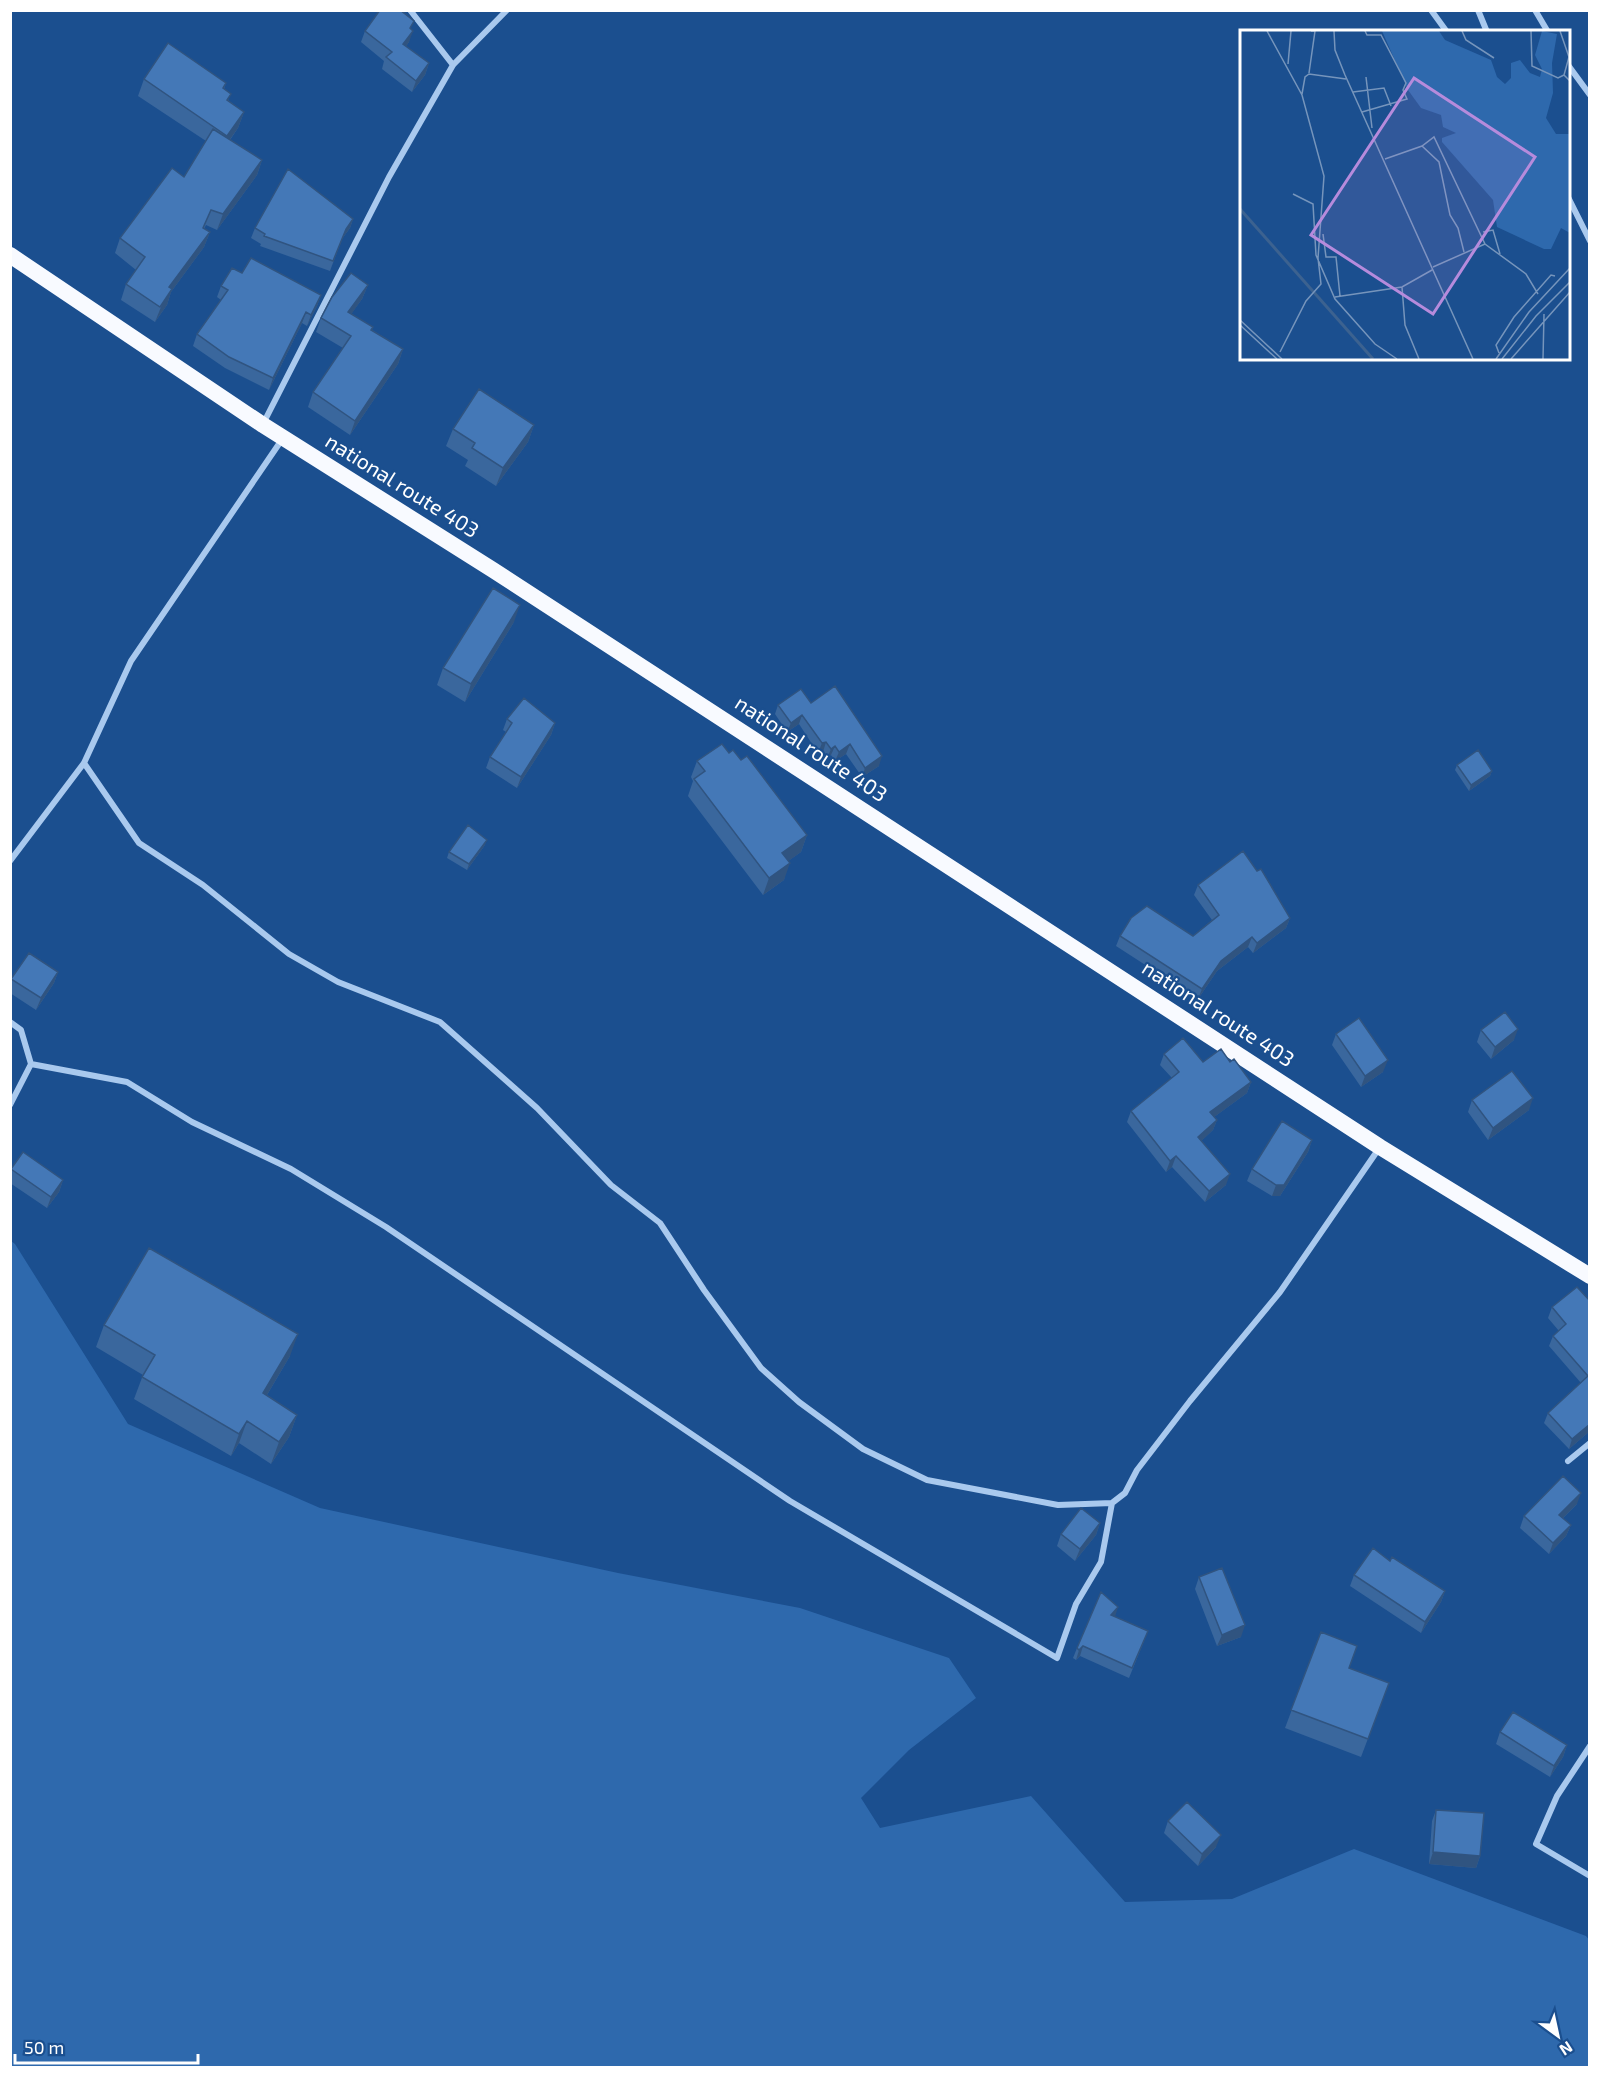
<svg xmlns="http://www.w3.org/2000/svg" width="1600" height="2078" font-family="'Exo 2',sans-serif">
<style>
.green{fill:#2e69ad}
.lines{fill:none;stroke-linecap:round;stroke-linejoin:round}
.minor{stroke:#a9c9ee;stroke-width:6}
.trunk{stroke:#f8faff;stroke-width:16}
.wall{fill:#3a679d}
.shaded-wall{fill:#305480}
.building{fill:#4478b7;stroke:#305480;stroke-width:1.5}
.labels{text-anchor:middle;stroke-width:4.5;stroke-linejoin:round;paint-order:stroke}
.street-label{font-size:21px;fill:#fff;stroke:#1b4f8f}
.inset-river{fill:none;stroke:#3c6290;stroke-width:3}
.inset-road{fill:none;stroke:#7695bc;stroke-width:1.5}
.view{fill:#b68bdc;fill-opacity:0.15;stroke:#b68bdc;stroke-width:3}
.inset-edge{fill:none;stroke:#fff;stroke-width:3}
</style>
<rect width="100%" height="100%" fill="#1b4f8f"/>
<!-- green -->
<path class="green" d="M 11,1241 L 15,1244 L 128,1424 L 320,1508 L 618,1573 L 800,1608 L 949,1658 L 976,1698 L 909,1750 L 861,1798 L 880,1828 L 1031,1796 L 1125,1902 L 1232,1899 L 1354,1849 L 1586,1936 L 1590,1941 L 1589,2067 L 11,2067 Z"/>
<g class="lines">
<!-- minor -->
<path class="minor" d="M 410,10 L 453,65
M 1431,10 L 1447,32
M 1478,10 L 1487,32
M 1535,10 L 1548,32
M 1568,65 L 1590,95
M 1568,197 L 1590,241
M 263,424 L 389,177 L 453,65 L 507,10
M 84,763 L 139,843 L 203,885 L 289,954 L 338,982 L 440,1022 L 537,1108 L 611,1185 L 660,1223 L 704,1290 L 761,1368 L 799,1402 L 863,1449 L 927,1480 L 1058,1505 L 1112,1503
M 10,861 L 84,763 L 131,661 L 283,438
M 10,1022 L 21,1030 L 31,1064 L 127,1082 L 192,1122 L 291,1169 L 386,1227 L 790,1501 L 1057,1658 L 1076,1604 L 1101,1562 L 1112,1503 L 1125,1493 L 1137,1470 L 1190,1401 L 1280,1292 L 1380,1147
M 10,1105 L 31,1064
M 1568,1461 L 1590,1443
M 1590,1746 L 1557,1796 L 1536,1844 L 1590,1876"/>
<!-- trunk -->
<path class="trunk" d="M 10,255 L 263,425 L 493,570 L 1380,1147 L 1590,1276"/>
</g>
<!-- wall -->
<path class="wall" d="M 411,29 L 409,42 L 406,46 L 429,63 L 425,75 L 412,92 L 382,69 L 384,61 L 361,42 L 365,31 Z
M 144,79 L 226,83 L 224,89 L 229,101 L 244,112 L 238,128 L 230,140 L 262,160 L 257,175 L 217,230 L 206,225 L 204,229 L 210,232 L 204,247 L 171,292 L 167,305 L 155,322 L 121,300 L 126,284 L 136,270 L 115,253 L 120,238 L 184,177 L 206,141 L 138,96 Z
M 353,219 L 350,228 L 342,239 L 330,271 L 260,246 L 261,244 L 251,238 L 255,228 Z
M 242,273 L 321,295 L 317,306 L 307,326 L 302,323 L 269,390 L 225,368 L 193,346 L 197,334 L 221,300 L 217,297 L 221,286 Z
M 368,285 L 362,299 L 351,314 L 373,327 L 372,330 L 403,349 L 398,364 L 350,435 L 308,407 L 313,392 L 343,348 L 316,332 L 321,318 Z
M 534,425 L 528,442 L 496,486 L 465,466 L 468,460 L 446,446 L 453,429 Z
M 514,622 L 465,702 L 437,685 L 443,668 Z
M 811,703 L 879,766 L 862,777 L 846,754 L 835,761 L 831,755 L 827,758 L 823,752 L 818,753 L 799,724 L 787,732 L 775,714 L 778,705 Z
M 507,719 L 555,723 L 551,735 L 517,788 L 486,768 L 490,757 L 506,732 L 503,730 Z
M 729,753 L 741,760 L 807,835 L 801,852 L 788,861 L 784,880 L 763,895 L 688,796 L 693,781 L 691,777 L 697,761 Z
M 1457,765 L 1492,771 L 1490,776 L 1469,791 L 1455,770 Z
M 485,845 L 467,870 L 447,858 L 449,852 Z
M 1198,885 L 1290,918 L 1286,928 L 1253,953 L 1248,947 L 1217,971 L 1198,999 L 1116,946 L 1120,936 L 1193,936 L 1212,920 L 1194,895 Z
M 58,972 L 54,983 L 36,1010 L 10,993 L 11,979 Z
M 1481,1030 L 1514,1040 L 1491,1059 L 1477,1042 Z
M 1336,1034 L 1383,1072 L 1361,1087 L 1332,1045 Z
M 1164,1054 L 1203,1062 L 1230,1062 L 1251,1082 L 1247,1093 L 1214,1117 L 1217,1120 L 1213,1130 L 1201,1141 L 1226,1185 L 1205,1202 L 1172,1167 L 1166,1172 L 1127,1122 L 1131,1111 L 1172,1078 L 1160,1065 Z
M 1472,1100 L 1529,1110 L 1488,1140 L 1468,1112 Z
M 1312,1140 L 1308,1152 L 1280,1196 L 1272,1196 L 1247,1181 L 1252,1169 Z
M 11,1169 L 63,1180 L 59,1192 L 47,1208 L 10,1183 Z
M 1590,1301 L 1590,1431 L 1569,1449 L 1544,1423 L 1548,1413 L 1581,1383 L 1549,1346 L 1553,1336 L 1559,1331 L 1548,1318 L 1552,1307 Z
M 104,1325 L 290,1356 L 267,1395 L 297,1415 L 289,1437 L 271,1464 L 239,1443 L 231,1456 L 134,1399 L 143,1375 L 96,1347 Z
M 1577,1504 L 1563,1518 L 1571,1525 L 1566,1536 L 1549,1554 L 1520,1528 L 1524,1516 Z
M 1100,1523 L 1096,1535 L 1075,1561 L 1057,1546 L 1061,1534 Z
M 1390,1561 L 1445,1591 L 1441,1602 L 1421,1633 L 1350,1586 L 1354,1575 Z
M 1199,1577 L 1241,1637 L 1217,1646 L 1195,1589 Z
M 1115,1617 L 1144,1641 L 1129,1678 L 1080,1656 L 1076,1660 L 1073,1658 L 1077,1648 Z
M 1321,1632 L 1349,1668 L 1389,1683 L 1361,1757 L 1285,1728 Z
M 1500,1732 L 1567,1745 L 1563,1757 L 1550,1777 L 1496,1744 Z
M 1436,1810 L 1480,1856 L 1476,1868 L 1429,1864 L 1432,1821 Z
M 1168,1821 L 1216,1847 L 1198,1866 L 1164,1833 Z"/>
<!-- shaded-wall -->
<path class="shaded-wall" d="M 413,31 L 409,42 L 399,56 L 403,44 Z
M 429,63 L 425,75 L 412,92 L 416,81 Z
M 244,112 L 238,128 L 221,152 L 227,136 Z
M 262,160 L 257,175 L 217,230 L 223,214 Z
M 353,219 L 350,228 L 342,239 L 330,271 L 346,229 Z
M 210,232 L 204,247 L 171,292 L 167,305 L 155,322 L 169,287 Z
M 368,285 L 362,299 L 343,326 L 348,312 Z
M 321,295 L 317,306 L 307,326 L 311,315 Z
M 306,312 L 302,323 L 269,390 L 273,378 Z
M 403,349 L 398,364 L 350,435 L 355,421 Z
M 534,425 L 528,442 L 496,486 L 503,468 Z
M 520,605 L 514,622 L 465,702 L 471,684 Z
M 802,715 L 799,724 L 787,732 L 791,723 Z
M 555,723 L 551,735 L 517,788 L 521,777 Z
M 826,742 L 823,752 L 818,753 L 822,743 Z
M 850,744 L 846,754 L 835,761 L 839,752 Z
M 835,746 L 831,755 L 827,758 L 831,749 Z
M 882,756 L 879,766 L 862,777 L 865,768 Z
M 1492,771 L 1490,776 L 1469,791 L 1471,785 Z
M 807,835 L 801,852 L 776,870 L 782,853 Z
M 487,840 L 485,845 L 467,870 L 469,864 Z
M 790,863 L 784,880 L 763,895 L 769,878 Z
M 1290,918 L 1286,928 L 1253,953 L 1257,943 Z
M 1252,937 L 1248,947 L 1217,971 L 1198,999 L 1202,989 L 1221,961 Z
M 58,972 L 54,983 L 36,1010 L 41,998 Z
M 1518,1029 L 1514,1040 L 1491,1059 L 1495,1047 Z
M 1388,1060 L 1383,1072 L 1361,1087 L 1365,1076 Z
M 1251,1082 L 1247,1093 L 1206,1123 L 1210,1112 Z
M 1533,1098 L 1529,1110 L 1488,1140 L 1493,1128 Z
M 1217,1120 L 1213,1130 L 1194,1148 L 1198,1137 Z
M 1312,1140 L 1308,1152 L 1280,1196 L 1272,1196 L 1276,1185 Z
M 1176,1156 L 1172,1167 L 1166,1172 L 1170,1161 Z
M 1230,1174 L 1226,1185 L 1205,1202 L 1209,1191 Z
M 63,1180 L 59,1192 L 47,1208 L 51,1197 Z
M 298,1334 L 290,1356 L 255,1415 L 263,1393 Z
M 297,1415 L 289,1437 L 271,1464 L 279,1442 Z
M 247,1421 L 239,1443 L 231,1456 L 239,1434 Z
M 1590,1424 L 1590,1431 L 1569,1449 L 1572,1439 Z
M 1581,1493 L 1577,1504 L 1555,1526 L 1559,1515 Z
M 1100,1523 L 1096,1535 L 1075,1561 L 1080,1549 Z
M 1571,1525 L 1566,1536 L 1549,1554 L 1553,1543 Z
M 1445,1591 L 1441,1602 L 1421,1633 L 1425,1622 Z
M 1118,1607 L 1115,1617 L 1111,1615 Z
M 1245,1625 L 1241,1637 L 1217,1646 L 1222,1635 Z
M 1083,1646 L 1080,1656 L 1076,1660 L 1079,1650 Z
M 1567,1745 L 1563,1757 L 1550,1777 L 1554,1766 Z
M 1221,1835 L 1216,1847 L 1198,1866 L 1202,1854 Z
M 1433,1852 L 1480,1856 L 1476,1868 L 1429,1864 Z"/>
<!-- building -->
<path class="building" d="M 380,10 L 400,10 L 414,21 L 410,28 L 413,31 L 403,44 L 429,63 L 416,81 L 386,57 L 392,52 L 365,31 Z
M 168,43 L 226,83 L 223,88 L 231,94 L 227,100 L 244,112 L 227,136 L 144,79 Z
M 213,129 L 262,160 L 223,214 L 211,210 L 203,228 L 210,232 L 169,287 L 172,289 L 160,307 L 126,284 L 145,257 L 120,238 L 172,168 L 184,177 Z
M 288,169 L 353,219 L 346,229 L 333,261 L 264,236 L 265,234 L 255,228 Z
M 251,258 L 321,295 L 311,315 L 306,312 L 273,378 L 229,357 L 197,334 L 228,290 L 221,286 L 232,268 L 242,273 Z
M 351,273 L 368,285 L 348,312 L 373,327 L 371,330 L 403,349 L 355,421 L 313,392 L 351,336 L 321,318 L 332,297 Z
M 479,389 L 534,425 L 503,468 L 472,448 L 475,443 L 453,429 Z
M 493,588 L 520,605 L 471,684 L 443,668 Z
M 835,686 L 882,756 L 865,768 L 850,744 L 839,752 L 835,746 L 831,749 L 826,742 L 822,743 L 802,715 L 791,723 L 778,705 L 801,689 L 811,703 Z
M 524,698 L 555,723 L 521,777 L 490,757 L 512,723 L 507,719 Z
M 722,744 L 729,753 L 733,750 L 741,760 L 747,756 L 807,835 L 782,853 L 790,863 L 769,878 L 694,779 L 705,771 L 697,761 Z
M 1478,750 L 1492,771 L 1471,785 L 1457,765 Z
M 468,825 L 487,840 L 469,864 L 449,852 Z
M 1243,851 L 1257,871 L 1261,869 L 1290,918 L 1257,943 L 1252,937 L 1221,961 L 1202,989 L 1120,936 L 1131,918 L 1147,906 L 1193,936 L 1219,915 L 1198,885 Z
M 29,953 L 58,972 L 41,998 L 11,979 Z
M 1505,1012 L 1518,1029 L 1495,1047 L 1481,1030 Z
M 1359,1018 L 1388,1060 L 1365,1076 L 1336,1034 Z
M 1183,1038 L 1203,1062 L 1221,1049 L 1230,1062 L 1234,1059 L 1251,1082 L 1210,1112 L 1217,1120 L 1198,1137 L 1230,1174 L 1209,1191 L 1176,1156 L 1170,1161 L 1131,1111 L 1179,1072 L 1164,1054 Z
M 1512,1071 L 1533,1098 L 1493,1128 L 1472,1100 Z
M 1282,1121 L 1312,1140 L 1284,1185 L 1276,1185 L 1252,1169 Z
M 23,1152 L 63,1180 L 51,1197 L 11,1169 Z
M 149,1248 L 298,1334 L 263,1393 L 297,1415 L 279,1442 L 247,1421 L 239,1434 L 142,1377 L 155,1355 L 104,1325 Z
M 1577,1287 L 1590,1301 L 1590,1424 L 1572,1439 L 1548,1413 L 1588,1376 L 1553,1336 L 1566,1324 L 1552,1307 Z
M 1563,1476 L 1581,1493 L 1559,1515 L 1571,1525 L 1553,1543 L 1524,1516 Z
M 1081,1508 L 1100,1523 L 1080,1549 L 1061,1534 Z
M 1373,1548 L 1390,1561 L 1392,1557 L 1445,1591 L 1425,1622 L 1354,1575 Z
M 1222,1568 L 1245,1625 L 1222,1635 L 1199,1577 Z
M 1101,1592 L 1118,1607 L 1111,1615 L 1148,1631 L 1132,1668 L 1083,1646 L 1079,1650 L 1077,1648 Z
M 1321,1632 L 1357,1646 L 1349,1668 L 1389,1683 L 1368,1739 L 1291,1710 Z
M 1513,1712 L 1567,1745 L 1554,1766 L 1500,1732 Z
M 1187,1802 L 1221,1835 L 1202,1854 L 1168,1821 Z
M 1436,1810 L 1484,1813 L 1480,1856 L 1433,1852 Z"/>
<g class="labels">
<!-- street labels -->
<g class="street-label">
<text transform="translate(402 486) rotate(32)" y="7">national route 403</text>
<text transform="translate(811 749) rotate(33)" y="7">national route 403</text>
<text transform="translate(1218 1014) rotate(33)" y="7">national route 403</text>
</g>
</g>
<!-- overview -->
<g transform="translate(1240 30)">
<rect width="330" height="330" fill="#1b4f8f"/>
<path d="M 142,1 L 199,1 L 205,10 L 251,30 L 257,47 L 265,54 L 271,48 L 271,33 L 280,30 L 290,43 L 300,47 L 302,39 L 295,25 L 302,1 L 317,4 L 312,33 L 313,63 L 306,88 L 316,104 L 330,104 L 330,203 L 321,198 L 311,219 L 304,219 L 257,197 L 253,170 L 202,112 L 202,108 L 216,103 L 203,97 L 201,85 L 181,78 L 168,60 Z" fill="#2e69ad"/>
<path class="inset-river" d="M 0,179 L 133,329"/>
<path class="inset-road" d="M 27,1 L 62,65 L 84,146 L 78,228 L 81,254 L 66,271 L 40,322M 94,1 L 95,20 L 105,45 L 233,329M 222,1 L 226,10 L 254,28M 291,1 L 292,36 L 318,48 L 324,45M 320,1 L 329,27 L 324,45 L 330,51M 48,34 L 51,1M 69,43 L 75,1 L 71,1M 126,47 L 132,98M 113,62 L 144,58 L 151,76M 62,64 L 65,47 L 69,44 L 106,49M 122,82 L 167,69 L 163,60 L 166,53 L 141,5 L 127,5 L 125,1M 182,116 L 199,132 L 210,185 L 218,198 L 224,222M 145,129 L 182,116 L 194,107 L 245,214 L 286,244 L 298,264M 53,164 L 73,174 L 76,225 L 95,269 L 135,314 L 157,329M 243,202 L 253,200 L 260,224M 83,204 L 86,227 L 96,227 L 100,266M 193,237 L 245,214M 162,257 L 165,295 L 179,329M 95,267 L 162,257 L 192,240M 0,290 L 42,329M 0,295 L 37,329M 259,323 L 256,315 L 274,287 L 311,245 L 315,246M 256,329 L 289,282 L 330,238M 262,329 L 296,286 L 330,252M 271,329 L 330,262M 303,329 L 304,284"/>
<path class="view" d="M 174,48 L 295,127 L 193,284 L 71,205 Z"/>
<rect width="330" height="330" class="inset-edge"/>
</g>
<!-- border -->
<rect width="1600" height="2078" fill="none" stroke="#ffffff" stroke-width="24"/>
<!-- north arrow -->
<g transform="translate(1558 2036) rotate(147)" stroke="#1b4f8f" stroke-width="4.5" paint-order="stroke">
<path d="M0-4.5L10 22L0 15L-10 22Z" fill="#ffffff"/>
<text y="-9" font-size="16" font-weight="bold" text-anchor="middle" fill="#ffffff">N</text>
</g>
<!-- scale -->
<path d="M15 2054v9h183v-9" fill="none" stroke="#ffffff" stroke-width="3"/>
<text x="24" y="2054" font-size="18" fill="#ffffff" stroke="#1b4f8f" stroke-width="4.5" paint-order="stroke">50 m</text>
</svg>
